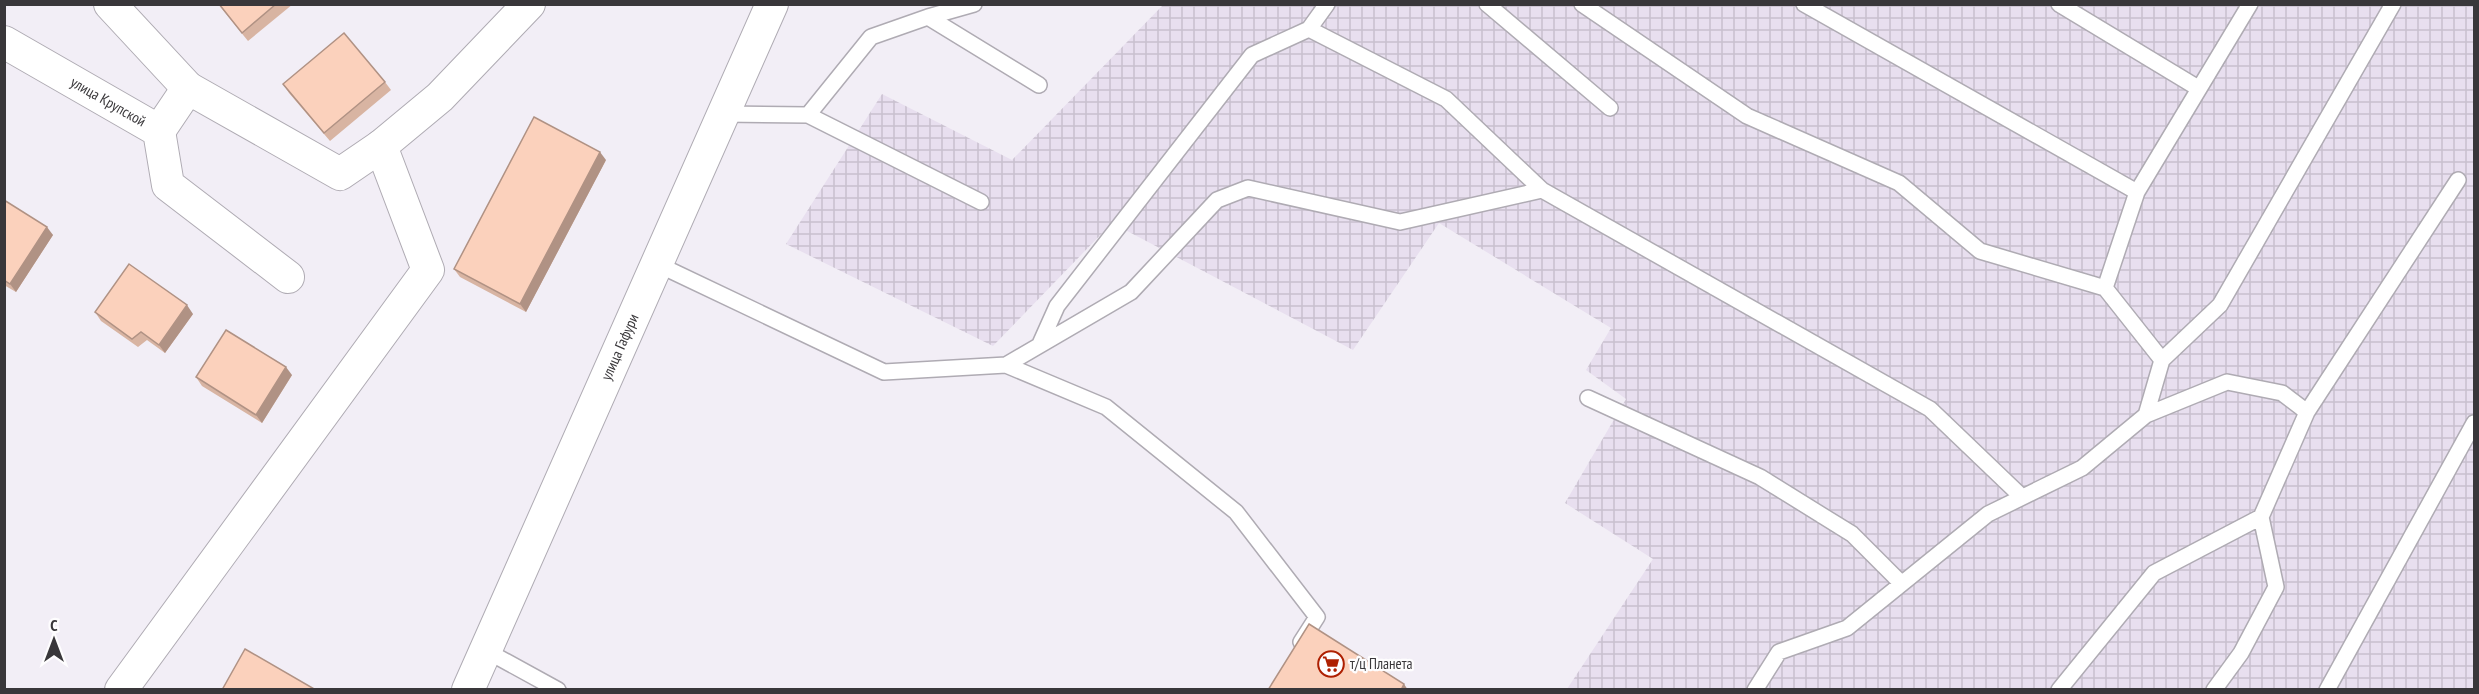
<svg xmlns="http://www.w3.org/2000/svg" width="2479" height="694" font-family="'PT Sans Narrow',sans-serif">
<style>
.industrial{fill:url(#industrial-grid)}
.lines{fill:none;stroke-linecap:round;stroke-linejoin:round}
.service-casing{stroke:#afabb3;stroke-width:18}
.minor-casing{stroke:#afabb3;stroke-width:34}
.service{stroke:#fff;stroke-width:15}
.minor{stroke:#fff;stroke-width:32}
.wall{fill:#d8b4a2}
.shaded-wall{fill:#b09284}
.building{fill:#fbd1bc;stroke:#b09284;stroke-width:1.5}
.labels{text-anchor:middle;stroke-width:4.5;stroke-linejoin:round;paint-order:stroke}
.street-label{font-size:15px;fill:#39373a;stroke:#fefdfe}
.poi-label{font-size:15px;fill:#39373a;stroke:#fefdfe;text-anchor:start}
</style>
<defs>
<pattern id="industrial-grid" width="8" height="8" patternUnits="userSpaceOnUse" patternTransform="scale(1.5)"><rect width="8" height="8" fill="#e8dfef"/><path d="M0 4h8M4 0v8" fill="none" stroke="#c8c0ce"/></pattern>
</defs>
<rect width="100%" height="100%" fill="#f2eef6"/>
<!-- industrial -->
<path class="industrial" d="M 1163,5 L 2474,5 L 2474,689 L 1567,689 L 1653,559 L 1565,503 L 1626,399 L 1586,370 L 1611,328 L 1439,223 L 1353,350 L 1112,223 L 993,346 L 786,244 L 882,94 L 1012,160 Z"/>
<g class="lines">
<!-- service casing -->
<g class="service-casing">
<path id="service" d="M 1327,4 L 1309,29 L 1446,99 L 1542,190 L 1930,409 L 2022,497
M 1487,4 L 1610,108
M 1582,4 L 1747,116 L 1899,183 L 1980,251 L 2105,288 L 2162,360
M 1804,4 L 2137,192
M 2059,4 L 2198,88
M 928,17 L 974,4
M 723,114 L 808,115 L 981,202
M 808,115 L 871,37 L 928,17 L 1039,85
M 657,264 L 884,372 L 1006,365 L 1131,292 L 1217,200 L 1248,188 L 1400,222 L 1542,190
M 2105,288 L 2137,192 L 2250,4
M 1040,344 L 1057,306 L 1252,55 L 1309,29
M 1006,365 L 1106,407 L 1236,512 L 1317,617 L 1301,642
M 1588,398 L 1760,477 L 1852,534 L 1901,583
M 2146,415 L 2227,382 L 2282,393 L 2307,412 L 2458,180
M 485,650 L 558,690
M 1755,690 L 1779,652 L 1847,628 L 1988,514 L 2082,468 L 2146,415 L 2162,360 L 2220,305 L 2393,4
M 2059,690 L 2154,573 L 2261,517 L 2307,412
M 2214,690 L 2241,653 L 2276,587 L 2261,517
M 2327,690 L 2474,423"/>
</g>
<!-- minor casing -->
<g class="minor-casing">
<g id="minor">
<path d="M 110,4 L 188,88"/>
<path id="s1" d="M 4,42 L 159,131 L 168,185 L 288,277"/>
<path d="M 159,131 L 188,88 L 340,174 L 381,146 L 440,97 L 529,4"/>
<path d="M 121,690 L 428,270 L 381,146"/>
<path id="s2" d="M 468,690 L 772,4"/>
</g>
</g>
<!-- service -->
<use href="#service" class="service"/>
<!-- minor -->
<use href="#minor" class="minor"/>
</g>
<!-- wall -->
<path class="wall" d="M 218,4 L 293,4 L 248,41 Z
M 385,82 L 391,90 L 330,141 L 289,93 L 283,84 Z
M 606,160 L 526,312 L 460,277 L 454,269 Z
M 4,200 L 53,235 L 16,292 L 4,285 Z
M 95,312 L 193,314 L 165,353 L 147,340 L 138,347 L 101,321 Z
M 292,375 L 262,423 L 202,386 L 196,377 Z"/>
<!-- shaded-wall -->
<path class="shaded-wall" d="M 600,152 L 606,160 L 526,312 L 520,304 Z
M 47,227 L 53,235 L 16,292 L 10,284 Z
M 187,305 L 193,314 L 165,353 L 159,345 Z
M 286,367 L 292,375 L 262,423 L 256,415 Z
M 1404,684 L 1408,690 L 1401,690 Z"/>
<!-- building -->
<path class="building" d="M 219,4 L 276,4 L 242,33 Z
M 344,33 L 385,82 L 324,133 L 283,84 Z
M 534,117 L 600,152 L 520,304 L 454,269 Z
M 4,200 L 47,227 L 10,284 L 4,280 Z
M 129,264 L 187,305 L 159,345 L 141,332 L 132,339 L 95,312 Z
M 226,330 L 286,367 L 256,415 L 196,377 Z
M 1309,624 L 1404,684 L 1401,690 L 1268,690 Z
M 245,649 L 316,690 L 222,690 Z"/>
<!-- icons -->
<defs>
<g id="supermarket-ring" transform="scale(1.35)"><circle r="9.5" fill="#fefdfe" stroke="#ae2002" stroke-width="1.5"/><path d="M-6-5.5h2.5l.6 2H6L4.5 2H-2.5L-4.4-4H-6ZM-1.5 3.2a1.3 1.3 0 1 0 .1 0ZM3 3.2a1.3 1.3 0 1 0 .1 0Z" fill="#ae2002"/></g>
</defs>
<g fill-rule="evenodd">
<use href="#supermarket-ring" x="1331" y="664"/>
</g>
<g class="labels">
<!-- street labels -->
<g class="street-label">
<text dy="5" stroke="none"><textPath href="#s1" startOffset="120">улица Крупской</textPath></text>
<text dy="5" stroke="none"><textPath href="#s2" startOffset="375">улица Гафури</textPath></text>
</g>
<!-- poi labels -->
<g class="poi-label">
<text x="1350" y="669">т/ц Планета</text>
</g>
</g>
<!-- border -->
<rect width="2479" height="694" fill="none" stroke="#39373a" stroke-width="12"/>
<!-- north arrow -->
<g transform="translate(54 640)" stroke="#fefdfe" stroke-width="4.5" paint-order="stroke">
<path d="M0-4.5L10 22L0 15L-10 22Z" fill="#39373a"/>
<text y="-9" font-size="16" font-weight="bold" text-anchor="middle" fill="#39373a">С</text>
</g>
</svg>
